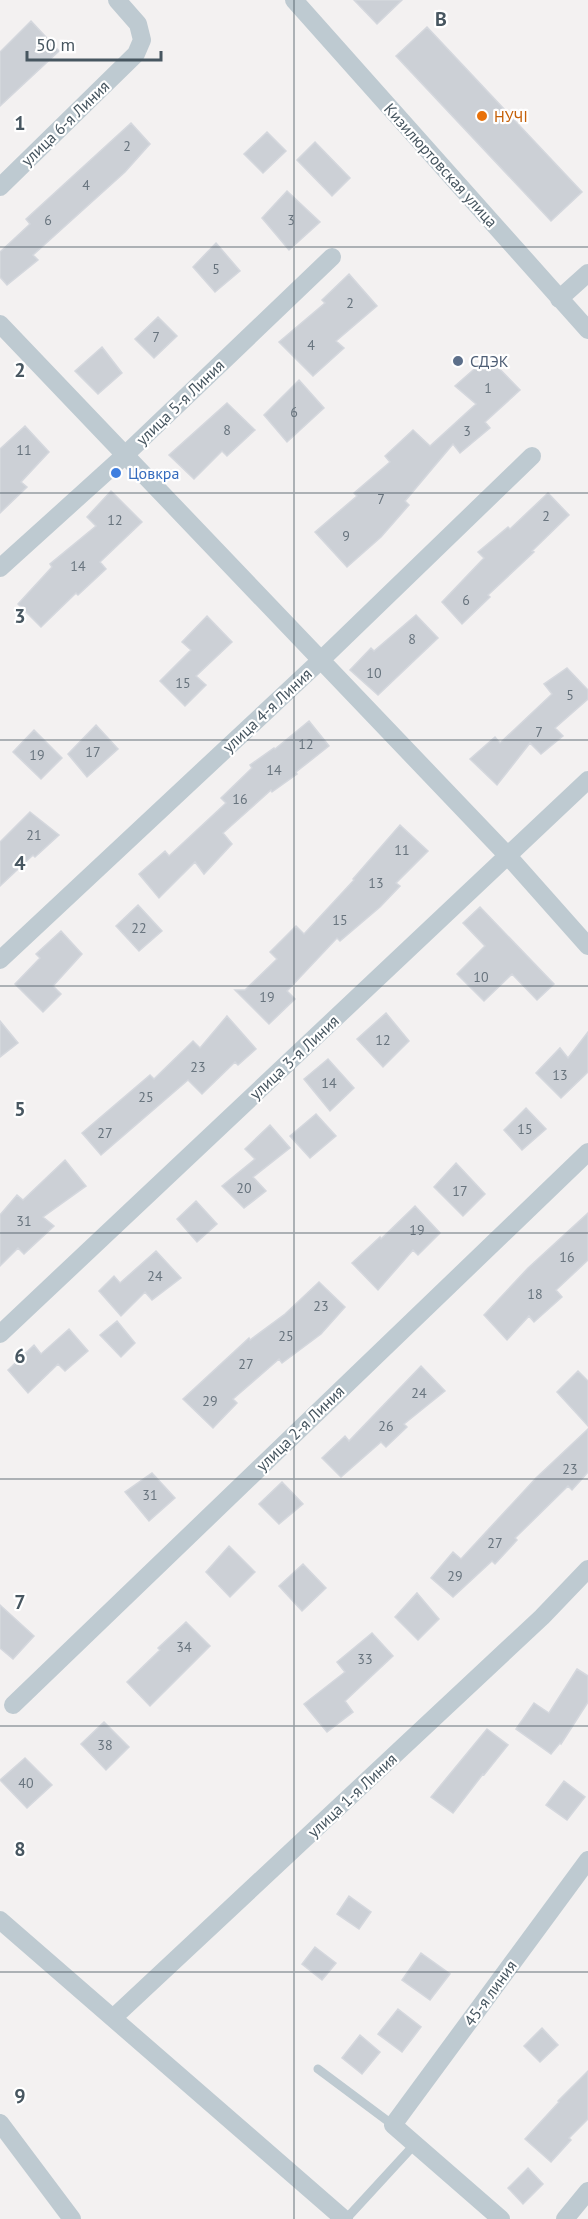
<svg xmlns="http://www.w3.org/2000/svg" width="588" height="2219" font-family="'PT Sans',sans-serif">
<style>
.building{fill:#ccd0d6;stroke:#d4d7dd;stroke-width:1.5}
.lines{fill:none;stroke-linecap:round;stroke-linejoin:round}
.lane{stroke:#becad1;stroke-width:9}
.street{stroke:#becad1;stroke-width:18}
.grid{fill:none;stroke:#475660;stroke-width:1.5;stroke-opacity:0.55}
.food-dot{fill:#e8710a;stroke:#fff;stroke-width:2}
.service-dot{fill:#5c6f8a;stroke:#fff;stroke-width:2}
.shop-dot{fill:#3f7fe0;stroke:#fff;stroke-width:2}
.labels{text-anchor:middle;stroke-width:4.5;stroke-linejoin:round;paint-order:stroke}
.number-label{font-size:14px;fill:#68747e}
.food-label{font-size:16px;fill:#c56008;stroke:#fff;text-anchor:start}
.street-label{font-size:16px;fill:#475660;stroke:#fff}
.service-label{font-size:16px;fill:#4e5e75;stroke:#fff;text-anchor:start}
.shop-label{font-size:16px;fill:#366cbe;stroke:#fff;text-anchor:start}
.grid-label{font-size:20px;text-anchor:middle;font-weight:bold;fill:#475660;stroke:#fff;stroke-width:4.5;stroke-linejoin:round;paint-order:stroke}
</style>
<rect width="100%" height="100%" fill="#f3f1f1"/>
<!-- building -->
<path class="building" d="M 354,0 L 402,0 L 377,24 Z
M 31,21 L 59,51 L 0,106 L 0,52 Z
M 427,27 L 582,192 L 551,221 L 396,56 Z
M 131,123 L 150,144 L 125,172 L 33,255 L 38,260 L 7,285 L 0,277 L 0,252 L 30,224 L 26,219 Z
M 267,132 L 286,151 L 263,173 L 244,154 Z
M 315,142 L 350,178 L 332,196 L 297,160 Z
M 287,191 L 320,222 L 289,250 L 262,218 Z
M 216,243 L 240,271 L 215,292 L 193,267 Z
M 349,274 L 377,306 L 336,341 L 344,348 L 313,376 L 279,342 L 325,303 L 322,300 Z
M 158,317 L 177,336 L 154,358 L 135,339 Z
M 102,347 L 122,373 L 98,394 L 75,371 Z
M 488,357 L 520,390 L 485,422 L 490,428 L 460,453 L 453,444 L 405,501 L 409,505 L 381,537 L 347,567 L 315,532 L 357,496 L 354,493 L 390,462 L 385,456 L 413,430 L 430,446 L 476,404 L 455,386 Z
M 299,380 L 324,408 L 287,442 L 264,415 Z
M 227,403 L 255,430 L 227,456 L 222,451 L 194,479 L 169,455 Z
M 25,426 L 49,452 L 21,482 L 27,487 L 0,513 L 0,449 Z
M 111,491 L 142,522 L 100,562 L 106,569 L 78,595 L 76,593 L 41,627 L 18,604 L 52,567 L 50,564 L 96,526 L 87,517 Z
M 548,493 L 569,515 L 532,551 L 534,552 L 488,595 L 490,597 L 462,624 L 442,602 L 484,558 L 478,552 L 508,527 L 510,529 Z
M 416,615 L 438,638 L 378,695 L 350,670 L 371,648 L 374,651 Z
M 207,616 L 232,642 L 196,676 L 206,685 L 185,706 L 160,681 L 191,650 L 182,642 Z
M 567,668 L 588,690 L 588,699 L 555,728 L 563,736 L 541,754 L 530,743 L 497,785 L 470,759 L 495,737 L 500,743 L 552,694 L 544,684 Z
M 309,721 L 329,746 L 296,772 L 297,774 L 272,792 L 271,790 L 223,833 L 232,844 L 204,874 L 195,862 L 159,898 L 139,874 L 165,851 L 169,856 L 226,803 L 221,798 L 252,768 L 250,765 L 274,748 L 275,749 Z
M 96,725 L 118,749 L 87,777 L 68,754 Z
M 34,730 L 62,758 L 41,779 L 13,752 Z
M 30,812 L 59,835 L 35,857 L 33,855 L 0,886 L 0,842 Z
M 400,825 L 428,851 L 396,883 L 400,886 L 380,907 L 340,941 L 337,938 L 287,991 L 295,999 L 269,1024 L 235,990 L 245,990 L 277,959 L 270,952 L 296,926 L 304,934 L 354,880 L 353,879 Z
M 138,905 L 162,931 L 139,951 L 116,926 Z
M 480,907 L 554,984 L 537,1000 L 512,974 L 484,1001 L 457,974 L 485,946 L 463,923 Z
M 61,931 L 82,954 L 53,986 L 61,994 L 43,1012 L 15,984 L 40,958 L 36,954 Z
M 386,1013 L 409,1041 L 383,1067 L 357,1039 Z
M 227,1016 L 256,1049 L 238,1065 L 235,1062 L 202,1094 L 188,1080 L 101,1155 L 82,1133 L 150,1075 L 154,1079 L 193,1041 L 200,1048 Z
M 0,1021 L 18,1043 L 0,1057 Z
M 588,1032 L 588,1072 L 561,1098 L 536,1073 L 560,1048 L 568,1058 Z
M 328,1059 L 354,1088 L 330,1111 L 304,1079 Z
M 526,1108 L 546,1129 L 522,1150 L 504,1130 Z
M 316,1114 L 336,1136 L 310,1158 L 290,1136 Z
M 270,1125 L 290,1148 L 253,1177 L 266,1191 L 244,1208 L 222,1186 L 255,1159 L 245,1149 Z
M 65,1160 L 86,1186 L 43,1217 L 54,1226 L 24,1254 L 18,1248 L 0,1266 L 0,1215 L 17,1195 L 23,1200 Z
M 456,1163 L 485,1194 L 463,1216 L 434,1187 Z
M 196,1201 L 217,1224 L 197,1242 L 177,1219 Z
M 415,1206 L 440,1233 L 418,1255 L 413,1250 L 378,1290 L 352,1263 L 380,1237 L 381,1239 Z
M 588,1213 L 588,1260 L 556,1290 L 562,1297 L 534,1322 L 529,1316 L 507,1340 L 484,1315 L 528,1268 Z
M 156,1251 L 181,1278 L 152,1300 L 145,1292 L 121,1316 L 99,1291 L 114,1276 L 120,1283 Z
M 319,1282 L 345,1307 L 321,1334 L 282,1363 L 279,1359 L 233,1399 L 237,1403 L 213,1428 L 183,1399 L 249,1338 L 250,1340 L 285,1314 Z
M 117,1321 L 135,1343 L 121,1357 L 100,1335 Z
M 69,1329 L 88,1351 L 65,1371 L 58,1364 L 28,1393 L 8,1370 L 34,1345 L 41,1354 Z
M 421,1366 L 445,1391 L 404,1424 L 407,1427 L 386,1447 L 381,1442 L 341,1477 L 322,1458 L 345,1436 L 349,1441 Z
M 578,1371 L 588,1381 L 588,1426 L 557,1392 Z
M 588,1429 L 588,1472 L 572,1490 L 568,1486 L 515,1538 L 517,1540 L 495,1564 L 492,1561 L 453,1597 L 431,1578 L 453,1552 L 461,1559 L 536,1478 Z
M 152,1473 L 175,1498 L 149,1521 L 125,1492 Z
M 282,1482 L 303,1504 L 279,1524 L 259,1504 Z
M 229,1546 L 255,1572 L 230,1597 L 206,1572 Z
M 303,1564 L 326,1588 L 302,1611 L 279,1586 Z
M 417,1593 L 439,1619 L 418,1640 L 395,1617 Z
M 0,1605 L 34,1636 L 13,1659 L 0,1648 Z
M 186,1622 L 210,1646 L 150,1706 L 127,1682 L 160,1650 L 158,1648 Z
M 372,1633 L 393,1656 L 345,1701 L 353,1712 L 327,1732 L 304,1704 L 345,1672 L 337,1662 Z
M 577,1669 L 588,1676 L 588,1702 L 561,1744 L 560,1743 L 551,1754 L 516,1729 L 534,1703 L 549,1713 Z
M 104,1722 L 129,1747 L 106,1770 L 81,1744 Z
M 487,1729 L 508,1745 L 484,1775 L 483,1774 L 453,1813 L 431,1797 Z
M 25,1758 L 52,1785 L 27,1808 L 0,1780 Z
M 564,1781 L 585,1797 L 567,1820 L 546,1805 Z
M 349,1896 L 371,1912 L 359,1929 L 337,1914 Z
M 315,1947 L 336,1963 L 322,1980 L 302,1964 Z
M 421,1953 L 450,1974 L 430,2000 L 402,1980 Z
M 398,2009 L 421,2027 L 402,2052 L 378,2034 Z
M 542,2028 L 558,2045 L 540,2062 L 524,2046 Z
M 360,2035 L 380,2052 L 362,2074 L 342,2058 Z
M 588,2071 L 588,2119 L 569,2138 L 571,2140 L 551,2162 L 525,2139 L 559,2102 L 558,2101 Z
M 528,2168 L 543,2184 L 523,2204 L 508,2188 Z"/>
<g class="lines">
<!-- lane -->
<path class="lane" d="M 318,2069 L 393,2125
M 346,2219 L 415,2144"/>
<!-- street -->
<path class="street" d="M 294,0 L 588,330
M 0,187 L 136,54 L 142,40 L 138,24 L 117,0
M 559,299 L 588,273
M 0,324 L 508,856 L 588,946
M 0,568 L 125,455 L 332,257
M 0,960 L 321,660 L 532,456
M 0,1334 L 588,780
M 13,1705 L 588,1152
M 0,1920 L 344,2219
M 113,2018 L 542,1617 L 588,1569
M 0,2123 L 72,2219
M 501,2219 L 393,2125 L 588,1860
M 565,2219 L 588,2191"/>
</g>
<!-- grid -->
<path class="grid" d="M 294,0 L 294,2219M 0,247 L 588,247M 0,493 L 588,493M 0,740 L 588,740M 0,986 L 588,986M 0,1233 L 588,1233M 0,1479 L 588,1479M 0,1726 L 588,1726M 0,1972 L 588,1972"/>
<!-- markers -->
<circle class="food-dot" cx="482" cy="116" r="6"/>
<circle class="service-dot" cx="458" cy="361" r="6"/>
<circle class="shop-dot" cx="116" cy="473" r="6"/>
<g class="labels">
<!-- number labels -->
<g class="number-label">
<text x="127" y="151">2</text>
<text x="86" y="190">4</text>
<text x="48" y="225">6</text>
<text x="291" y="225">3</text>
<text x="216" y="274">5</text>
<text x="350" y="308">2</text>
<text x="156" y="342">7</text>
<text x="311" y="350">4</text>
<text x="488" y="393">1</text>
<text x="294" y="417">6</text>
<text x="227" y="435">8</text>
<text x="467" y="436">3</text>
<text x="24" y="455">11</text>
<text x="381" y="504">7</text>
<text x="546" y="521">2</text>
<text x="115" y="525">12</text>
<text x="346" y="541">9</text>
<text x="78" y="571">14</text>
<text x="466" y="605">6</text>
<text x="412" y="644">8</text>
<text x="374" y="678">10</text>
<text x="183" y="688">15</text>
<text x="570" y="700">5</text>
<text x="539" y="737">7</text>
<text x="306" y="749">12</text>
<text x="93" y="757">17</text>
<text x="37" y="760">19</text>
<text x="274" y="775">14</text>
<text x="240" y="804">16</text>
<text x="34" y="840">21</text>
<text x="402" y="855">11</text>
<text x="376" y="888">13</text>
<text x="340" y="925">15</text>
<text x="139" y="933">22</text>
<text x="481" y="982">10</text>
<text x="267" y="1002">19</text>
<text x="383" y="1045">12</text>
<text x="198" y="1072">23</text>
<text x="560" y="1080">13</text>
<text x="329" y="1088">14</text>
<text x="146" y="1102">25</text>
<text x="525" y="1134">15</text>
<text x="105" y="1138">27</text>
<text x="244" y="1193">20</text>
<text x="460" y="1196">17</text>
<text x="24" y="1226">31</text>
<text x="417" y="1235">19</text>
<text x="567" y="1262">16</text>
<text x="155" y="1281">24</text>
<text x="535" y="1299">18</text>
<text x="321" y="1311">23</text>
<text x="286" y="1341">25</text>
<text x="246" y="1369">27</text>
<text x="419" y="1398">24</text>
<text x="210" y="1406">29</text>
<text x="386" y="1431">26</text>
<text x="570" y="1474">23</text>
<text x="150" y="1500">31</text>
<text x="495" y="1548">27</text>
<text x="455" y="1581">29</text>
<text x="184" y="1652">34</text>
<text x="365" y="1664">33</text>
<text x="105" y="1750">38</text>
<text x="26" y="1788">40</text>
</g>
<!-- food labels -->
<g class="food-label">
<text x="494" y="122">НУЧI</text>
</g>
<!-- street labels -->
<g class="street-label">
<text transform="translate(65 123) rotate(-44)" y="6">улица 6-я Линия</text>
<text transform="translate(441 165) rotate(48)" y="6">Кизилюртовская улица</text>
<text transform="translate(180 402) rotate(-44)" y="6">улица 5-я Линия</text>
<text transform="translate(267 710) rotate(-43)" y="6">улица 4-я Линия</text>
<text transform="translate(294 1057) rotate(-43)" y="6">улица 3-я Линия</text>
<text transform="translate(300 1428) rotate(-44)" y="6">улица 2-я Линия</text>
<text transform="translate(352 1795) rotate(-43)" y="6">улица 1-я Линия</text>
<text transform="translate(490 1993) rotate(-54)" y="6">45-я линия</text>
</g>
<!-- service labels -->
<g class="service-label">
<text x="470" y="367">СДЭК</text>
</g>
<!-- shop labels -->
<g class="shop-label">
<text x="128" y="479">Цовкра</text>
</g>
</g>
<g class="grid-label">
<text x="441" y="26">B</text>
<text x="20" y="130">1</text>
<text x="20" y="377">2</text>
<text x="20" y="623">3</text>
<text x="20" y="870">4</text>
<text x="20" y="1116">5</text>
<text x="20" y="1363">6</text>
<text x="20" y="1609">7</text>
<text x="20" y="1856">8</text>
<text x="20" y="2103">9</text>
</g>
<!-- scale -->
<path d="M27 51v9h134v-9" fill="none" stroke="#475660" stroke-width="3"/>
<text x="36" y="51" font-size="18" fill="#475660" stroke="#ffffff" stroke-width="4.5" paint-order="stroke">50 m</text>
</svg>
